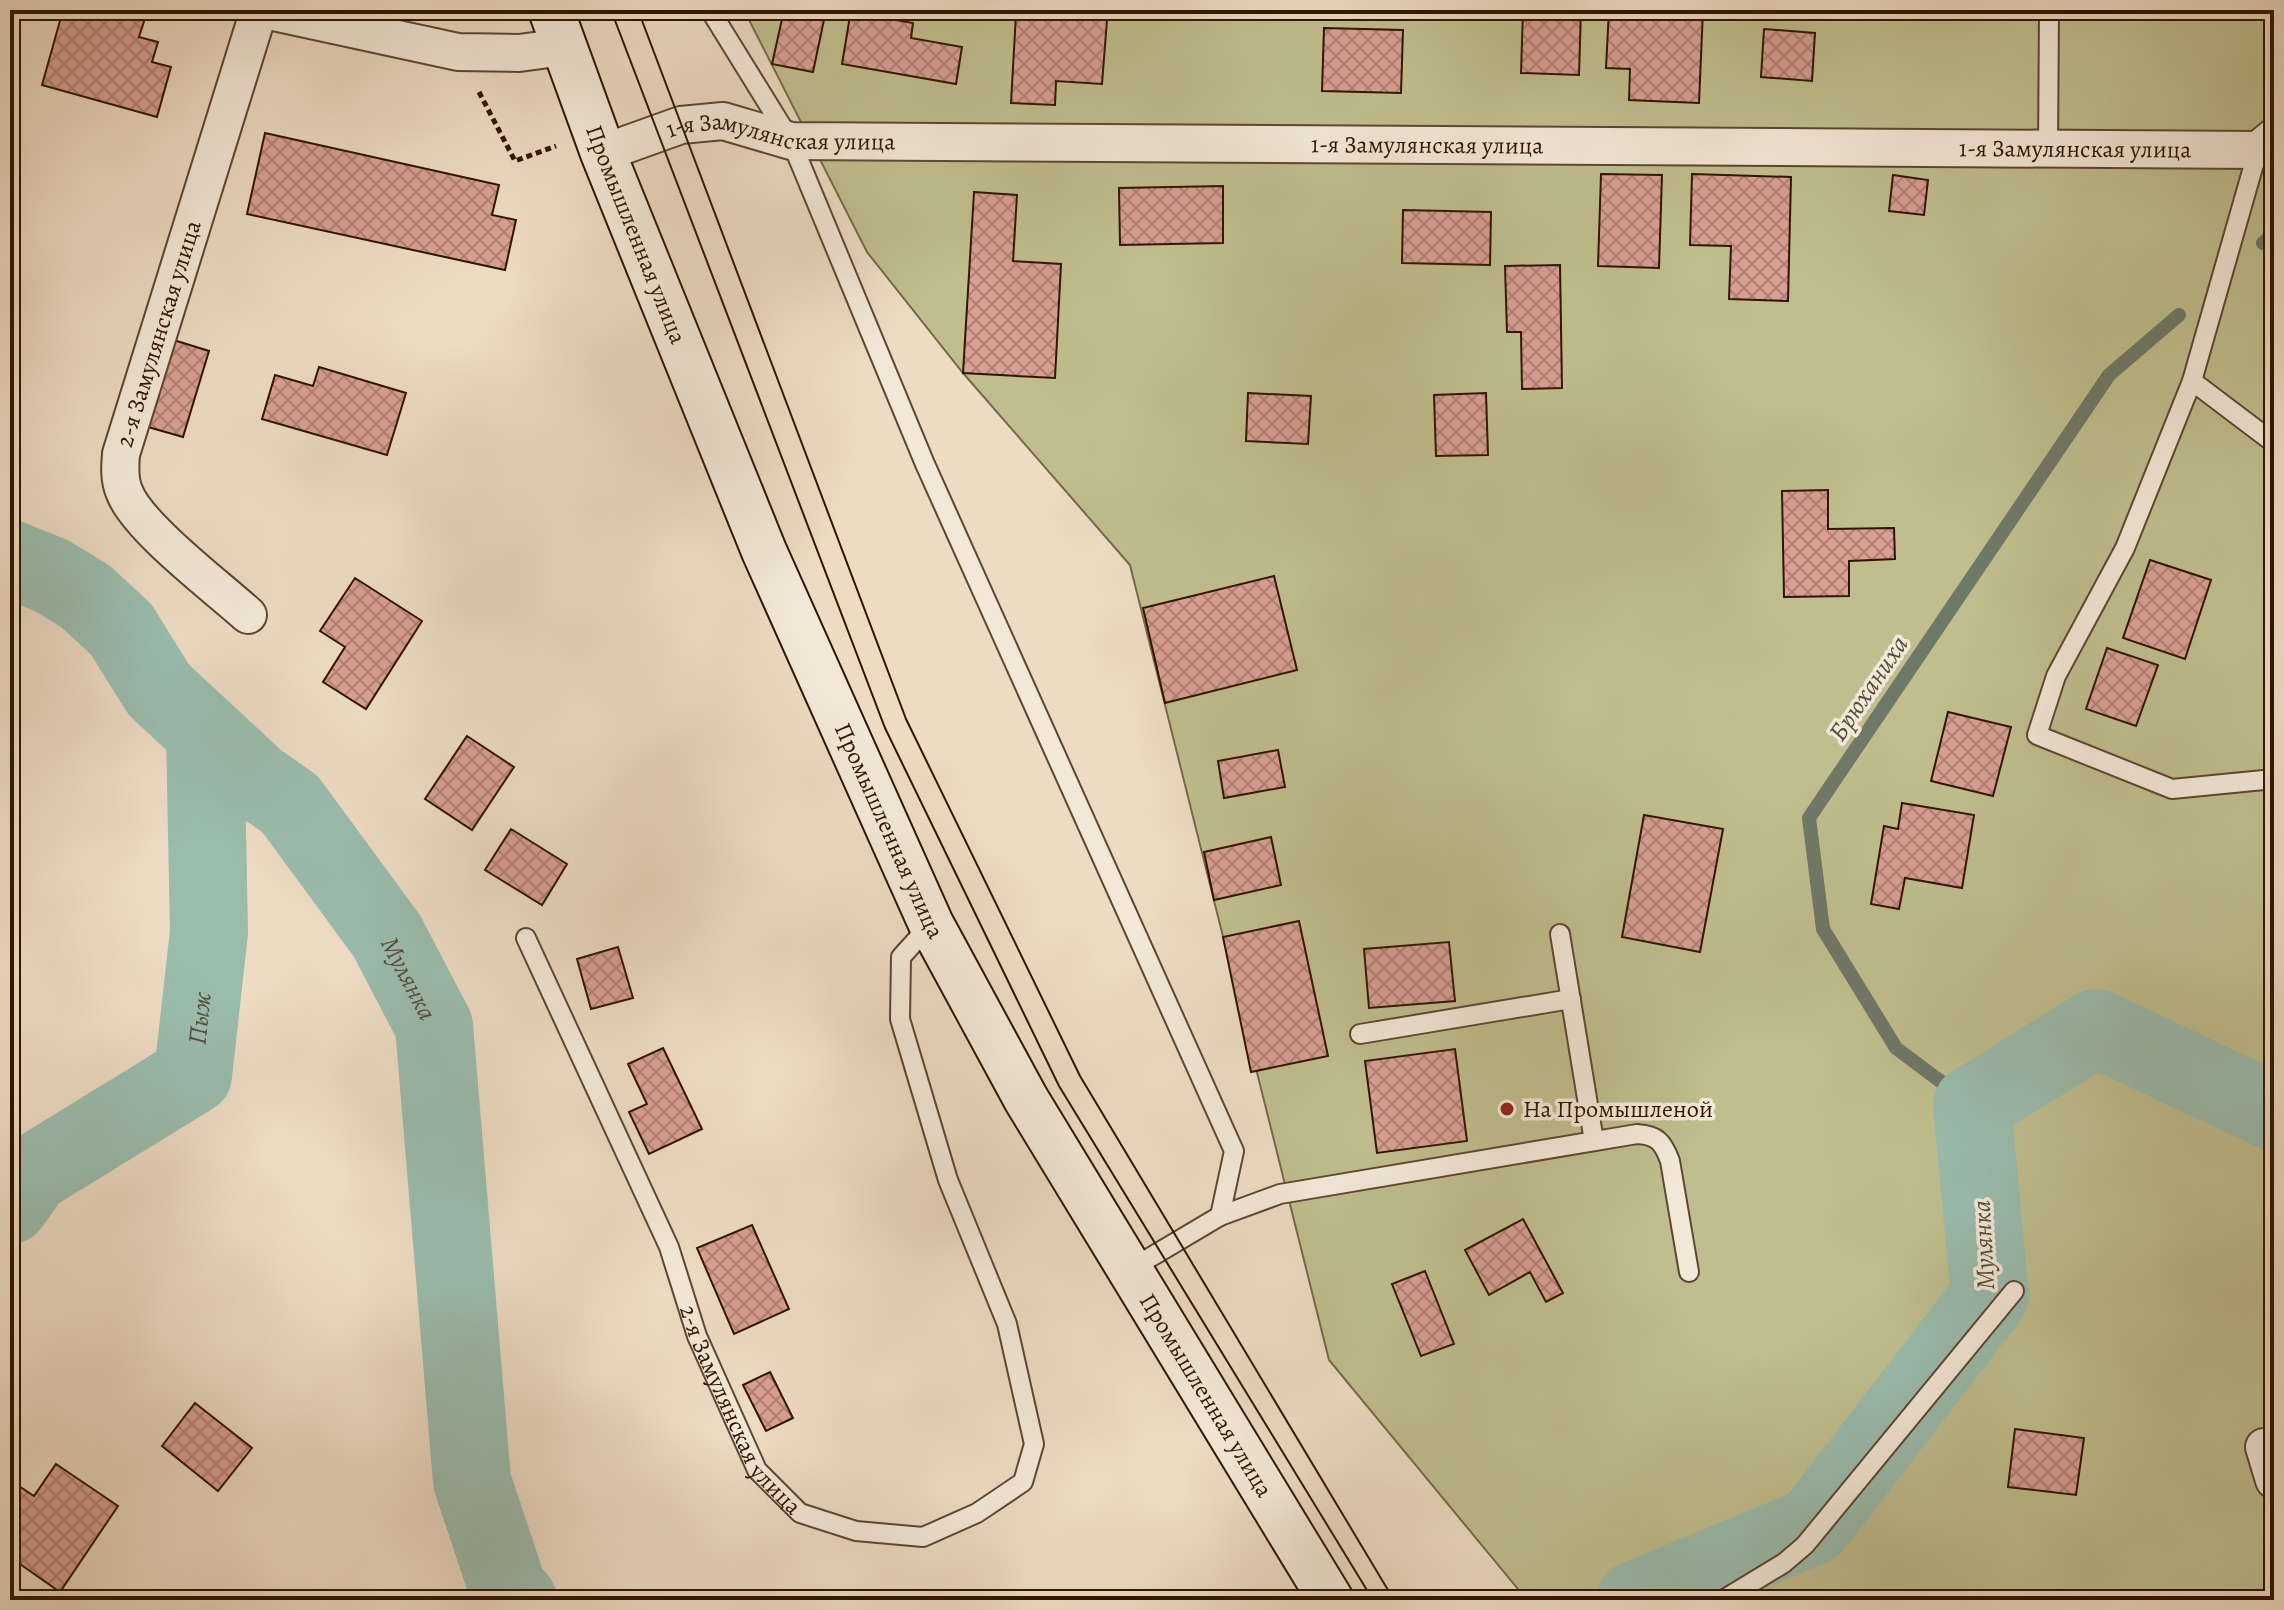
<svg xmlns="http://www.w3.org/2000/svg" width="2284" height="1610" font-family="Alegreya,serif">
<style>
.green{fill:#c0be8e;stroke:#786a47;stroke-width:2}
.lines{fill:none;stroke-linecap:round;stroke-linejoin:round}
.stream{stroke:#6f7968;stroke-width:14}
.river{stroke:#9abcad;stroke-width:78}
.building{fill:url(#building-cross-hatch);stroke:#2f1500;stroke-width:2}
.lane-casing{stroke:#5e4631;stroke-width:22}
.street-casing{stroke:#5e4631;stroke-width:40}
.secondary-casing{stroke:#2f1500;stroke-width:48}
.path{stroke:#2f1500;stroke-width:5;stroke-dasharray:6 4;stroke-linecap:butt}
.lane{stroke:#f3e8d8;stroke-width:18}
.street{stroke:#f3e8d8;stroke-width:36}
.secondary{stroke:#f3e8d8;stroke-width:44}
.tram{stroke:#2f1500;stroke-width:2}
.poi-dot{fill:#8f2418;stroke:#f3e8d8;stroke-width:3}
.labels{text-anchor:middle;stroke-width:7;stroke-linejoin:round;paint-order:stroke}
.street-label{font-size:24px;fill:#2f1500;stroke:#f3e8d8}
.poi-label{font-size:24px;fill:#2f1500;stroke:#f3e8d8;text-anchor:start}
.water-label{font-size:26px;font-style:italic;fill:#544f3d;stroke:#f3e8d8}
</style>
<defs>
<pattern id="building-cross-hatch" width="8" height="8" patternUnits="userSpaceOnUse" patternTransform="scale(2)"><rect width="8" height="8" fill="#d99f93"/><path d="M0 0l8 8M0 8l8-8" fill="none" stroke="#b08076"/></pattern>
</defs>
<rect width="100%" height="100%" fill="#eddbc3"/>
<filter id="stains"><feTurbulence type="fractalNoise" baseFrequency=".0025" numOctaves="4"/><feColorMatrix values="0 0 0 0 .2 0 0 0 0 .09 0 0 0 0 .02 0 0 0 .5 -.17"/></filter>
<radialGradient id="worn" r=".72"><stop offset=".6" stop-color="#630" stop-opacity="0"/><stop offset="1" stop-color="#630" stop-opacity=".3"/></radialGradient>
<!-- green -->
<path class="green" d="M 744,10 L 2274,10 L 2274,1600 L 1527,1600 L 1329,1360 L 1130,565 L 963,373 L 867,252 Z"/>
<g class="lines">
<!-- stream -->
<path class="stream" d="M 2263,243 L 2274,234
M 1972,1105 L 1896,1048 L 1823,929 L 1809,818 L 2109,375 L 2179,315"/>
<!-- river -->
<g class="river">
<path id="s1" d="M 10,559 L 52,576 L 85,596 L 121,629 L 159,690 L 257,781 L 290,804 L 387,936 L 434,1026 L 472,1481 L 508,1589 L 518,1600"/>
<path id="s2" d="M 10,1205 L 32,1174 L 193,1075 L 209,932 L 205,733"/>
<path d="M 1635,1600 L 1813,1526 L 1990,1296 L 1972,1105 L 2096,1028 L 2274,1112"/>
</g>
</g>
<!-- building -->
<path class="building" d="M 63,10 L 126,10 L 146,15 L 139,37 L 158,42 L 152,62 L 171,67 L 157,117 L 42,85 Z
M 784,10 L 825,15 L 813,72 L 772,64 Z
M 851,10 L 886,10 L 884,18 L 913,23 L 911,38 L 962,47 L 956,84 L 842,64 Z
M 1523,10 L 1581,10 L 1579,75 L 1521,73 Z
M 1609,10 L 1703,10 L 1699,103 L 1629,100 L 1630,69 L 1606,68 Z
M 1016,14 L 1107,20 L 1102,84 L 1056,81 L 1055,105 L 1011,103 Z
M 1324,28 L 1403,30 L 1401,93 L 1322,91 Z
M 1764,29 L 1815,33 L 1812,81 L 1761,77 Z
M 265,133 L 499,185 L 492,215 L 516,220 L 505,270 L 247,214 Z
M 1601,174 L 1662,175 L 1659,268 L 1598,266 Z
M 1692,174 L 1791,177 L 1788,301 L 1729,299 L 1731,246 L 1690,245 Z
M 1893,175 L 1928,180 L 1924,215 L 1889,211 Z
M 1223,186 L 1223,243 L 1120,245 L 1119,188 Z
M 974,192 L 1017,195 L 1013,261 L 1061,264 L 1055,378 L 963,373 Z
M 1403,210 L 1491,212 L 1490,265 L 1402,263 Z
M 1560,265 L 1562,388 L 1522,389 L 1521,332 L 1507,332 L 1505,266 Z
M 167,338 L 209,351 L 183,437 L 141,425 Z
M 319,367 L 406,393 L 387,455 L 262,419 L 275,375 L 313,386 Z
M 1248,393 L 1311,396 L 1308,444 L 1246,441 Z
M 1486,393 L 1488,455 L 1436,456 L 1434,395 Z
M 1828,490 L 1828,529 L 1894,528 L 1895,559 L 1849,561 L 1849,596 L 1784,597 L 1782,491 Z
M 2150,560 L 2211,580 L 2185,659 L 2123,638 Z
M 1274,576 L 1297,670 L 1165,703 L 1143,608 Z
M 355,578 L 422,621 L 366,709 L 323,682 L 345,647 L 320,631 Z
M 2107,648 L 2158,665 L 2136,726 L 2086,709 Z
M 1948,712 L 2011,727 L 1993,796 L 1931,781 Z
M 467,736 L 514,767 L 472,830 L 425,799 Z
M 1278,750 L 1285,787 L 1224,798 L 1218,761 Z
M 1902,803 L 1974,815 L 1962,888 L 1905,878 L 1899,909 L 1871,904 L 1884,826 L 1898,829 Z
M 1644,815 L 1723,829 L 1700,952 L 1622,937 Z
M 511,829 L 567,864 L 542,905 L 485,870 Z
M 1271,837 L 1281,885 L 1214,900 L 1204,852 Z
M 1299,921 L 1328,1056 L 1251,1072 L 1223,937 Z
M 1449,942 L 1455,1001 L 1369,1008 L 1364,949 Z
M 618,947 L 633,998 L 591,1009 L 577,959 Z
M 663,1048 L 702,1129 L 649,1154 L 629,1112 L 647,1104 L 628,1064 Z
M 1455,1049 L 1467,1141 L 1377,1153 L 1365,1061 Z
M 1523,1219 L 1563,1293 L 1546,1302 L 1530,1272 L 1489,1295 L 1465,1250 Z
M 752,1225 L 789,1309 L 734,1334 L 697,1248 Z
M 1425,1271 L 1454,1344 L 1421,1356 L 1392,1284 Z
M 770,1372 L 793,1418 L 766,1431 L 743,1385 Z
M 195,1403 L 252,1448 L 218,1491 L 162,1446 Z
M 2015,1429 L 2084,1438 L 2076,1495 L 2008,1487 Z
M 56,1464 L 118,1506 L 60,1592 L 10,1557 L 10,1480 L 34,1496 Z"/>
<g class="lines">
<!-- lane casing -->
<g class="lane-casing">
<g id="lane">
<path d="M 710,10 L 791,141 L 925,464 L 1234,1151 L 1220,1216 L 1129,1270"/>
<path d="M 2048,149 L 2049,10"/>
<path d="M 2258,150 L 2192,381 L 2274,443"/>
<path d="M 2192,381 L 2125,548 L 2056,676 L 2037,735 L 2172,789 L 2274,779"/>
<path d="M 1560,934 L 1594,1141"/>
<path id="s3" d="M 526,938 L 669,1247 L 697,1336 L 757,1470 L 800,1513 L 856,1531 L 923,1537 L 977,1513 L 1023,1482 L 1034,1444 L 1007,1324 L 948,1180 L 900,1019 L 901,957 L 931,924"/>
<path d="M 1360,1034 L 1571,999"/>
<path d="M 1220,1216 L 1280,1194 L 1637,1134 C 1657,1135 1663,1142 1670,1161 L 1689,1272"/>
<path d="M 1723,1600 L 1784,1563 L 1805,1545 L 2014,1291"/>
</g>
</g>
<!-- street casing -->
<g class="street-casing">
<g id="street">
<path d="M 264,10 L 458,52 L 519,53 L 564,47"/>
<path id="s4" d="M 603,153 L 681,125 L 723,121 L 791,141 L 2258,150 L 2274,137"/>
<path id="s5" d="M 248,615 C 217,587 136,526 124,491 C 119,479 120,466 121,454 L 259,10"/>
<path d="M 2264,1447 L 2274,1480"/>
</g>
</g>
<!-- secondary casing -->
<g class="secondary-casing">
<g id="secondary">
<path id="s6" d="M 551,10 L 603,153 L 764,551 L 931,924 L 1026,1099 L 1331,1600"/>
</g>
</g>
<!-- path -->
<path class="path" d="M 479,92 L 515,161 L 556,146"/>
<!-- lane -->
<use href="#lane" class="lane"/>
<!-- street -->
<use href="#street" class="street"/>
<!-- secondary -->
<use href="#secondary" class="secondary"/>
<!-- tram -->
<path class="tram" d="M 611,10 L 885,728 L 1059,1086 L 1373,1600
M 638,10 L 906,719 L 1080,1076 L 1394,1600"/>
</g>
<!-- markers -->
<circle class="poi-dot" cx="1507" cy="1109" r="8"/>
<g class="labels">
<!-- street labels -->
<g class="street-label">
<text dy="8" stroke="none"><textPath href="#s4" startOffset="184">1-я Замулянская улица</textPath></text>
<text dy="8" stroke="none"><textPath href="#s4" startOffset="832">1-я Замулянская улица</textPath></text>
<text dy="8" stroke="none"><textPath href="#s4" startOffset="1480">1-я Замулянская улица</textPath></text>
<text dy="8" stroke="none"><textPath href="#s6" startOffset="240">Промышленная улица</textPath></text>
<text dy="8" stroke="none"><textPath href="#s5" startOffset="340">2-я Замулянская улица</textPath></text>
<text dy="8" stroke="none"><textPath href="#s6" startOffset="888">Промышленная улица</textPath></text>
<text dy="8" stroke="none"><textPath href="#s6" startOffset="1536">Промышленная улица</textPath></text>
<text dy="8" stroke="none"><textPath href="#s3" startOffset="520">2-я Замулянская улица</textPath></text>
</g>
<!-- poi labels -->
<g class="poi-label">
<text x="1523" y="1117">На Промышленой</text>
</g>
<!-- water labels -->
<g class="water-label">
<text transform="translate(1868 688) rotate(-56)" y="9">Брюханиха</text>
<text dy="9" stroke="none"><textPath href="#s1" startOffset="590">Мулянка</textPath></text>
<text dy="9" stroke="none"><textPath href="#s2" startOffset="284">Пыж</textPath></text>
<text transform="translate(1983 1245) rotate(-93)" y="9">Мулянка</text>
</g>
</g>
<!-- margin -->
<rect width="2284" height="1610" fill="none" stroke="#eddbc3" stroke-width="40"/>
<rect x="12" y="12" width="2260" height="1586" fill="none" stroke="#2f1500" stroke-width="4"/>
<rect x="20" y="20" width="2244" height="1570" fill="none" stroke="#2f1500" stroke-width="2"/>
<rect width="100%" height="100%" filter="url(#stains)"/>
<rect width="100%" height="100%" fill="url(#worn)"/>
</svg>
